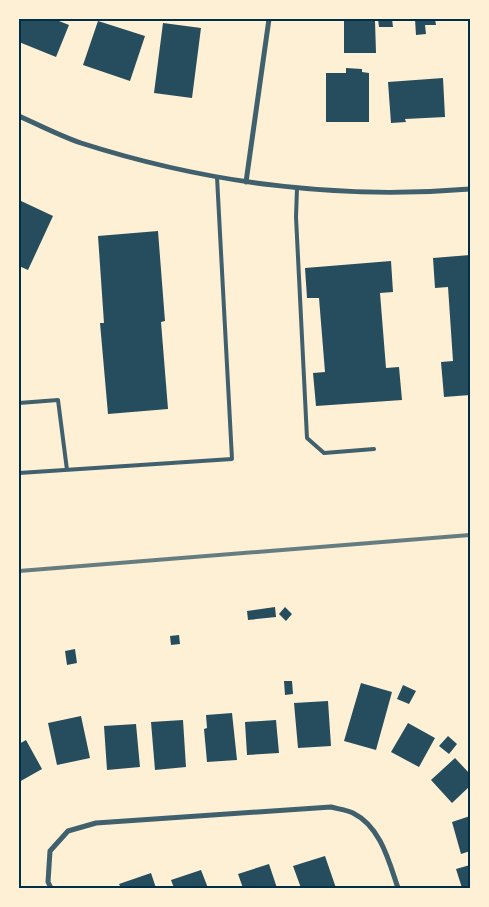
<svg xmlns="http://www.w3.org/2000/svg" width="489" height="907" font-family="'DM Sans',sans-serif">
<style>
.building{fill:#264d5e}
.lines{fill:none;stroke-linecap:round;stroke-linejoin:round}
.service{stroke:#3f606c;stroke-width:4}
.minor{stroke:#3f606c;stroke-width:5}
.rail{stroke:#657d81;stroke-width:4}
.neatline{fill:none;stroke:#003049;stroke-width:2}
</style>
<rect width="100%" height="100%" fill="#fdf0d5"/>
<!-- building -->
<path class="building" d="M 19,19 L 54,19 L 69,25 L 56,57 L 19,42 Z
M 378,19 L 392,19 L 393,27 L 379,27 Z
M 415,19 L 435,19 L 436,25 L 425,25 L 426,34 L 416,35 Z
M 98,21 L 145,36 L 130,81 L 83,65 Z
M 344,21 L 375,21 L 376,53 L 344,53 Z
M 163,23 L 201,28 L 192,98 L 154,93 Z
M 346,68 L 362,69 L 362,72 L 369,73 L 369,122 L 326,122 L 326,73 L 346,73 Z
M 443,78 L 445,117 L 405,119 L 406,122 L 391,123 L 388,82 Z
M 19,200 L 53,216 L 28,270 L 19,266 Z
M 158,231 L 165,321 L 161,322 L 168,409 L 108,414 L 100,323 L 104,323 L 98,236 Z
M 470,255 L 470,395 L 444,397 L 441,362 L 453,361 L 448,287 L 435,288 L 433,258 Z
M 391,261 L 393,292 L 380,293 L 386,368 L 399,367 L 402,400 L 316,406 L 313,373 L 325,372 L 319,298 L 307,298 L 305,268 Z
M 275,607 L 276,617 L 248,620 L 247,611 Z
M 285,607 L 292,614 L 286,621 L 279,614 Z
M 179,635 L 180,644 L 171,645 L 170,636 Z
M 75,649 L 77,663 L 67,665 L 65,651 Z
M 284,681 L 292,681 L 293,694 L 285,695 Z
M 361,683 L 392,692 L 376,750 L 344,741 Z
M 403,685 L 416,691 L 409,704 L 397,699 Z
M 328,701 L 331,746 L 298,748 L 294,703 Z
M 232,713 L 237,760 L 207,762 L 204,729 L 207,728 L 206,715 Z
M 81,716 L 90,758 L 57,765 L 48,723 Z
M 183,720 L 186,767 L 155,770 L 151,722 Z
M 276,720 L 279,753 L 247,755 L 245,722 Z
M 408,723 L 435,738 L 419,767 L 391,752 Z
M 136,724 L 140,767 L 107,770 L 104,726 Z
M 448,736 L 457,744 L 449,754 L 439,746 Z
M 26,740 L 42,769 L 19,782 L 19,744 Z
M 455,758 L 470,774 L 470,786 L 452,803 L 431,780 Z
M 470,816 L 470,851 L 461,854 L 452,822 Z
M 325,856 L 336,888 L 301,888 L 293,866 Z
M 269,864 L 277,888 L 243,888 L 238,874 Z
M 470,865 L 470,888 L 462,888 L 456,869 Z
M 201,870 L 208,888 L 174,888 L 171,880 Z
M 151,873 L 156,888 L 121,888 L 119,884 Z"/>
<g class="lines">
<!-- service -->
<path class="service" d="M 297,188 L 296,217 L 307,438 L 324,453 L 374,449
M 19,403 L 58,400 L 67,470
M 19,473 L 232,459 L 217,177"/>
<!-- minor -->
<path class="minor" d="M 19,116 C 39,125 60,136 81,143 C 206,183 339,200 470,189
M 246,182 L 269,19
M 51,888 L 48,882 L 50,851 L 68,831 L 96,823 L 331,807 C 338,809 347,810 353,813 C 381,827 389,862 398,888"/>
<!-- rail -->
<path class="rail" d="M 19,571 L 470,535"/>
</g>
<!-- border -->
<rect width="489" height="907" fill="none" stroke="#fdf0d5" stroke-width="40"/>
<rect x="20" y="20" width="449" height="867" class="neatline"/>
</svg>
